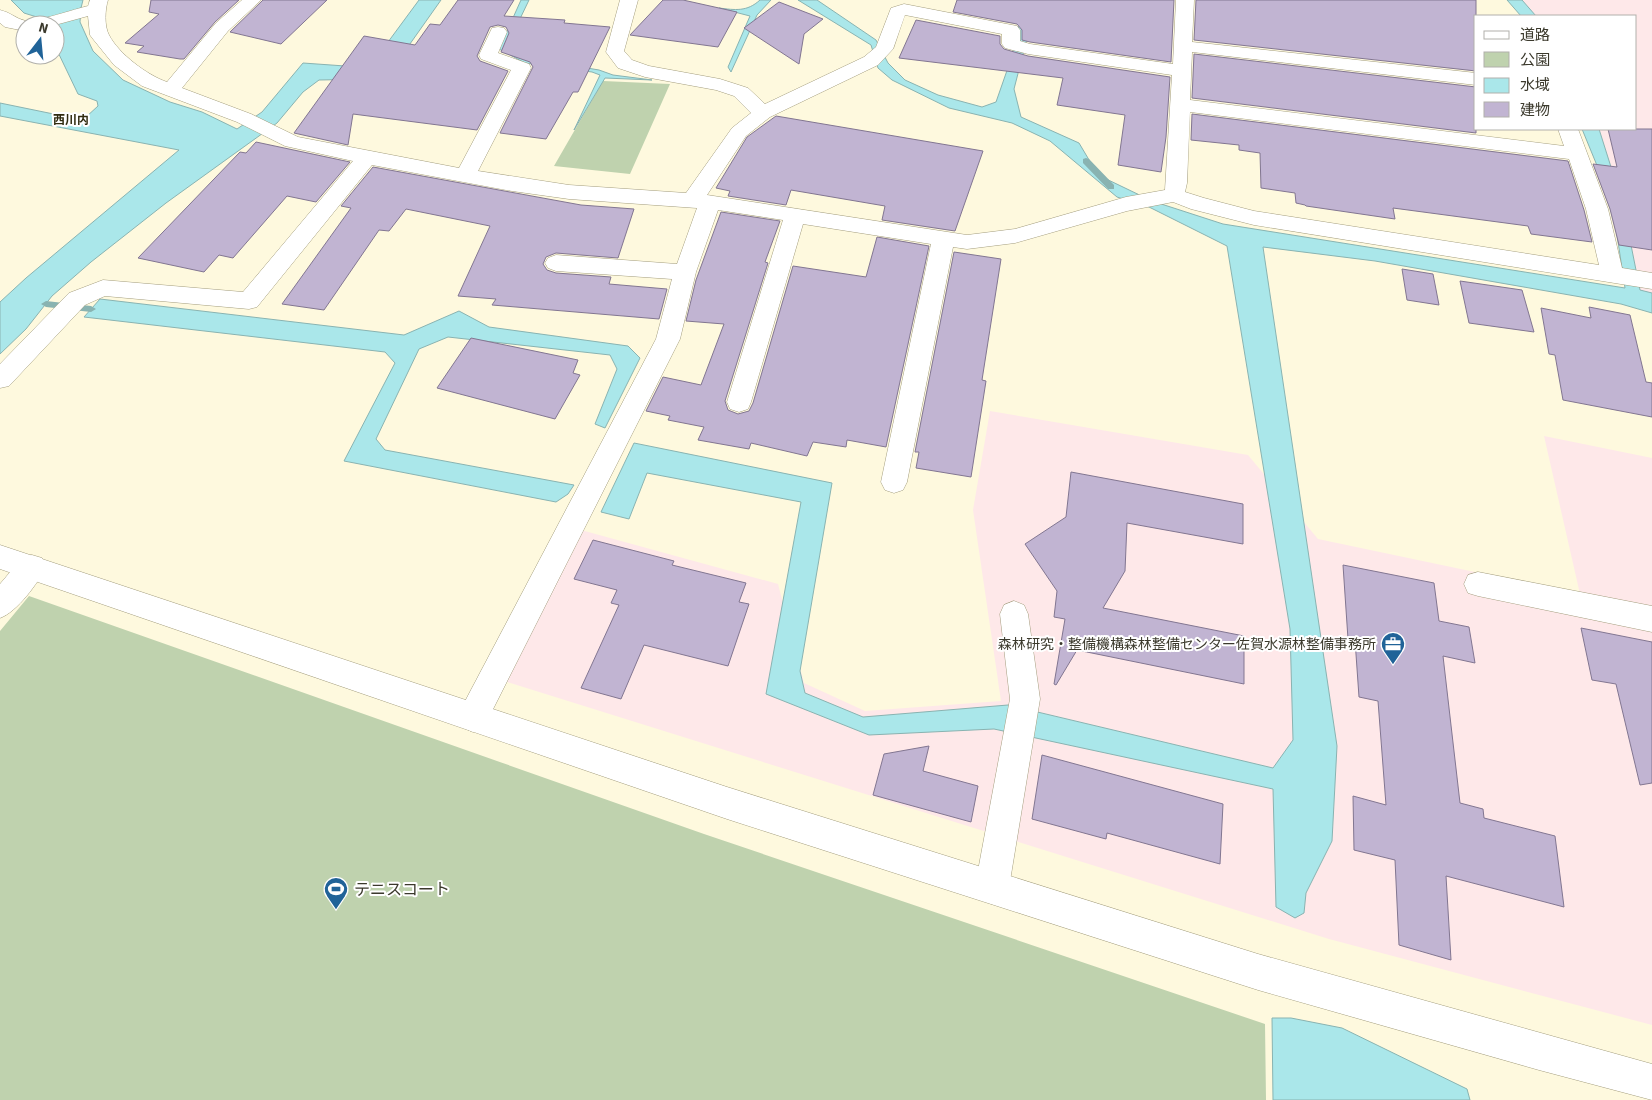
<svg xmlns="http://www.w3.org/2000/svg" width="1652" height="1100" font-family="'Source Sans 3','Noto Sans JP',sans-serif">
<style>
.commercial{fill:#fee8e9}
.green{fill:#bfd2ae}
.water{fill:#aae7ea;stroke:#89b3b1}
.lines{fill:none;stroke-linecap:round;stroke-linejoin:round}
.stream{fill:#89b3b1;fill-rule:evenodd}
.building{fill:#c1b4d2;stroke:#827691}
.street-casing{stroke:#a49e7f;stroke-width:1}
.secondary-casing{stroke:#a49e7f;stroke-width:1}
.street{fill:#fff;fill-rule:evenodd}
.secondary{fill:#fff;fill-rule:evenodd}
.labels{text-anchor:middle;stroke-width:4;stroke-linejoin:round;paint-order:stroke}
.far-neighbourhood-label{font-size:12px;font-weight:bold;fill:#302b0f;stroke:#fff}
.poi-label{font-size:14px;fill:#3b392c;stroke:#fff;text-anchor:end}
.near-poi-label{font-size:16px;fill:#3b392c;stroke:#fff;text-anchor:start}
</style>
<rect width="100%" height="100%" fill="#fef9de"/>
<!-- commercial -->
<path class="commercial" d="M 1514,0 L 1652,0 L 1652,303 L 1632,297 L 1617,203 L 1588,129 L 1636,129 L 1636,16 L 1528,16 Z
M 990,411 L 1248,455 L 1318,539 L 1580,594 L 1544,436 L 1652,458 L 1652,1025 L 1329,939 L 507,682 L 581,530 L 778,584 L 804,683 L 865,711 L 1001,701 L 973,510 Z"/>
<!-- green -->
<path class="green" d="M 603,81 L 670,84 L 630,174 L 554,166 Z
M 29,596 L 704,834 L 1265,1024 L 1266,1100 L 0,1100 L 0,631 Z"/>
<!-- water -->
<path class="water" d="M 11,0 L 83,0 L 81,8 L 80,22 L 93,51 L 123,80 L 170,102 L 202,112 L 237,129 L 262,112 L 303,63 L 359,67 L 374,61 L 419,0 L 441,0 L 388,75 L 376,79 L 319,80 L 303,92 L 277,123 L 166,203 L 91,262 L 52,296 L 26,329 L 0,354 L 0,302 L 26,278 L 179,150 L 0,116 L 0,103 L 73,118 L 86,117 L 98,106 L 97,101 L 78,94 L 55,46 L 55,25 L 44,25 L 40,18 L 24,13 Z
M 521,0 L 529,0 L 507,46 L 534,59 L 599,70 L 613,75 L 652,80 L 605,78 L 574,130 L 600,75 L 592,72 L 525,63 L 499,49 Z
M 760,0 L 771,0 L 757,15 L 731,72 L 728,67 L 750,16 L 719,8 C 735,10 747,12 760,0 Z
M 798,0 L 817,0 L 876,40 L 888,63 L 905,80 L 938,95 L 982,107 L 996,102 L 1011,59 L 1025,0 L 1037,0 L 1014,89 L 1021,117 L 1079,143 L 1098,175 L 1152,201 L 1223,224 L 1625,288 L 1612,202 L 1582,129 L 1599,129 L 1623,205 L 1640,290 L 1652,293 L 1652,313 L 1621,304 L 1375,261 L 1263,247 L 1337,746 L 1332,841 L 1306,893 L 1304,913 L 1295,918 L 1276,907 L 1273,789 L 994,729 L 869,735 L 766,694 L 801,502 L 647,473 L 629,519 L 601,512 L 634,443 L 832,483 L 800,671 L 805,693 L 863,717 L 1008,705 L 1273,768 L 1293,740 L 1290,629 L 1227,246 L 1149,207 L 1117,197 L 1050,141 L 1012,123 L 949,108 L 892,80 L 878,68 L 871,45 Z
M 1507,0 L 1522,0 L 1536,16 L 1521,16 Z
M 100,299 L 404,335 L 459,311 L 489,327 L 628,346 L 640,358 L 605,428 L 595,424 L 617,369 L 610,355 L 448,337 L 419,349 L 376,439 L 385,450 L 574,485 L 568,494 L 556,502 L 344,461 L 395,363 L 385,352 L 84,317 Z
M 1272,1018 L 1291,1018 L 1342,1028 L 1467,1089 L 1470,1100 L 1273,1100 Z"/>
<g class="lines">
<!-- stream -->
<path class="stream" d="M 1086,158 L 1089,159 L 1114,185 L 1114,189 L 1108,189 L 1083,163 L 1083,159 Z
M 46,301 L 91,306 L 96,309 L 91,312 L 46,307 L 41,304 Z"/>
</g>
<!-- building -->
<path class="building" d="M 151,0 L 239,0 L 215,22 L 184,59 L 180,59 L 137,52 L 144,46 L 125,43 L 159,14 L 149,12 Z
M 263,0 L 327,0 L 281,44 L 230,32 Z
M 458,0 L 514,0 L 504,16 L 565,20 L 564,23 L 610,27 L 578,92 L 573,92 L 546,139 L 500,133 L 533,67 L 530,62 L 501,52 L 509,33 L 506,27 L 498,25 L 490,27 L 477,56 L 480,61 L 508,71 L 477,130 L 353,114 L 348,145 L 294,133 L 364,36 L 415,45 L 430,24 L 440,25 Z
M 663,0 L 683,0 L 737,12 L 718,47 L 630,35 Z
M 957,0 L 1174,0 L 1171,62 L 1030,42 L 1022,40 L 1022,30 L 1017,24 L 953,12 Z
M 1196,0 L 1476,0 L 1476,71 L 1194,40 Z
M 779,2 L 823,19 L 804,34 L 799,64 L 744,28 Z
M 916,20 L 1000,36 L 1000,44 L 1004,49 L 1028,56 L 1170,77 L 1166,137 L 1161,172 L 1118,165 L 1125,115 L 1057,105 L 1063,78 L 899,58 Z
M 1194,54 L 1476,87 L 1476,133 L 1192,98 Z
M 1192,114 L 1568,161 L 1584,210 L 1592,242 L 1531,234 L 1528,226 L 1393,208 L 1395,219 L 1306,206 L 1305,205 L 1296,203 L 1295,193 L 1261,188 L 1260,153 L 1239,150 L 1239,145 L 1191,140 Z
M 776,116 L 983,151 L 955,231 L 882,220 L 885,206 L 791,190 L 786,205 L 728,196 L 730,191 L 716,188 L 747,137 Z
M 1608,129 L 1652,129 L 1652,250 L 1619,245 L 1610,209 L 1593,164 L 1617,167 Z
M 256,142 L 350,162 L 316,202 L 287,196 L 233,258 L 219,255 L 204,272 L 138,258 L 240,152 L 246,153 Z
M 373,167 L 581,205 L 634,209 L 618,258 L 556,253 L 546,257 L 543,264 L 547,270 L 556,273 L 611,277 L 609,284 L 667,289 L 659,319 L 492,305 L 496,299 L 458,296 L 490,226 L 406,209 L 389,231 L 379,230 L 324,310 L 282,304 L 351,208 L 341,206 Z
M 721,212 L 780,221 L 765,262 L 768,263 L 725,401 L 728,410 L 738,414 L 749,411 L 753,403 L 793,266 L 866,277 L 877,237 L 929,246 L 886,447 L 847,440 L 846,447 L 813,442 L 807,456 L 751,443 L 749,449 L 698,440 L 704,427 L 668,420 L 670,416 L 646,411 L 663,377 L 701,385 L 724,324 L 686,321 L 696,280 Z
M 954,252 L 1001,259 L 982,380 L 986,381 L 971,477 L 916,468 L 919,452 L 915,452 Z
M 1402,269 L 1433,274 L 1439,305 L 1407,300 Z
M 1460,281 L 1522,290 L 1534,332 L 1469,323 Z
M 1589,307 L 1630,315 L 1646,382 L 1652,383 L 1652,417 L 1563,400 L 1555,355 L 1549,354 L 1541,308 L 1591,318 Z
M 471,338 L 578,360 L 573,373 L 580,375 L 555,419 L 437,388 Z
M 1071,472 L 1243,504 L 1243,544 L 1127,523 L 1125,571 L 1103,608 L 1244,636 L 1244,684 L 1077,650 L 1056,685 L 1054,684 L 1065,619 L 1054,617 L 1057,591 L 1025,544 L 1066,517 Z
M 593,540 L 674,561 L 672,565 L 746,583 L 739,602 L 749,604 L 728,666 L 644,645 L 621,699 L 581,688 L 619,605 L 611,603 L 617,590 L 574,579 Z
M 1343,565 L 1434,583 L 1439,621 L 1469,627 L 1475,663 L 1443,656 L 1460,803 L 1483,809 L 1484,818 L 1555,836 L 1564,907 L 1446,876 L 1451,960 L 1399,945 L 1395,860 L 1354,850 L 1353,796 L 1386,805 L 1378,701 L 1359,697 L 1355,640 L 1348,639 Z
M 1581,628 L 1652,642 L 1652,783 L 1640,785 L 1616,684 L 1592,680 Z
M 929,746 L 923,771 L 978,786 L 971,822 L 873,795 L 884,754 Z
M 1042,755 L 1223,804 L 1220,864 L 1107,833 L 1106,839 L 1032,819 Z"/>
<g class="lines">
<!-- street casing -->
<g class="street-casing">
<path id="street" d="M 90,0 L 108,0 C 105,9 104,26 109,35 C 119,54 147,75 167,82 L 216,23 L 242,0 L 261,0 L 228,31 L 182,88 L 251,114 L 298,137 L 459,168 L 511,70 L 481,59 L 479,55 L 492,28 L 498,27 L 504,28 L 507,32 L 498,53 L 529,64 L 531,68 L 478,171 L 569,185 L 686,193 L 732,128 L 751,113 L 734,96 L 716,90 L 645,77 L 618,68 L 606,52 L 620,0 L 638,0 L 624,51 L 632,60 L 649,66 L 720,79 L 748,88 L 765,104 L 864,57 L 876,47 L 891,8 L 904,4 L 1017,26 L 1020,30 L 1020,41 L 1030,44 L 1173,64 L 1176,0 L 1194,0 L 1192,42 L 1476,73 L 1476,85 L 1192,52 L 1190,100 L 1564,146 L 1558,129 L 1578,129 L 1608,209 L 1622,268 L 1652,273 L 1652,289 L 1254,225 L 1191,209 L 1173,202 L 1127,211 L 1015,243 L 967,249 L 953,247 L 907,482 L 903,490 L 894,493 L 885,490 L 881,482 L 931,244 L 803,224 L 751,402 L 748,409 L 739,412 L 730,409 L 727,402 L 783,220 L 718,210 L 696,272 L 680,339 L 484,727 L 473,732 L 462,727 L 458,717 L 462,707 L 656,339 L 672,279 L 556,271 L 548,268 L 545,263 L 548,258 L 556,255 L 677,264 L 697,208 L 569,199 L 512,191 L 372,165 L 257,307 L 249,309 L 105,296 L 85,305 L 9,386 L 0,388 L 0,364 L 69,293 L 103,280 L 243,292 L 353,161 L 285,146 L 237,122 L 142,86 L 114,65 L 93,39 L 90,35 L 88,16 L 55,25 L 25,25 L 25,31 L 5,27 L 0,23 L 0,10 C 10,12 16,19 26,21 C 37,22 75,9 88,6 ZM 905,15 L 1002,34 L 1002,44 L 1005,48 L 1028,54 L 1172,75 L 1165,190 L 1126,197 L 1015,229 L 967,235 L 707,195 L 746,136 L 770,117 L 878,65 L 893,49 ZM 1190,112 L 1569,159 L 1586,209 L 1599,265 L 1254,211 L 1204,198 L 1185,192 L 1187,183 Z
M 32,555 L 42,558 L 46,567 C 38,583 17,612 0,618 L 0,584 L 22,558 Z
M 1478,572 L 1652,606 L 1652,632 L 1478,596 L 1468,593 L 1464,584 L 1468,575 Z
M 1014,601 L 1024,605 L 1028,614 L 1040,699 L 1009,887 L 1004,899 L 992,904 L 980,899 L 975,887 L 1010,699 L 1000,614 L 1004,605 Z"/>
</g>
<!-- secondary casing -->
<g class="secondary-casing">
<path id="secondary" d="M 0,545 L 727,787 L 1258,954 L 1652,1064 L 1652,1100 L 1539,1070 L 1258,990 L 727,819 L 0,569 Z"/>
</g>
<!-- street -->
<use href="#street" class="street"/>
<!-- secondary -->
<use href="#secondary" class="secondary"/>
</g>
<!-- icons -->
<defs>
<g id="office-pin" transform="scale(1.25)"><path d="M0 17L-7.5 6A9.5 9.5 0 1 1 7.5 6Z" fill="#206398" stroke="#fff"/><path d="M-6-3h4V-5.5h4V-3h4V5H-6ZM-1-4.5V-3h2v-1.5ZM-6 0V1H6V0Z" fill="#fff"/></g>
<g id="stadium-pin" transform="scale(1.25)"><path d="M0 17L-7.5 6A9.5 9.5 0 1 1 7.5 6Z" fill="#206398" stroke="#fff"/><path d="M0-5a6.5 5 0 1 0 0 10a6.5 5 0 1 0 0-10ZM-3.5-1.8h7v3.6h-7Z" fill="#fff"/></g>
</defs>
<g fill-rule="evenodd">
<use href="#office-pin" x="1393" y="644"/>
<use href="#stadium-pin" x="336" y="889"/>
</g>
<g class="labels">
<!-- far-neighbourhood labels -->
<g class="far-neighbourhood-label">
<text x="71" y="124">西川内</text>
</g>
<!-- poi labels -->
<g class="poi-label">
<text x="1376" y="649">森林研究・整備機構森林整備センター佐賀水源林整備事務所</text>
</g>
<!-- near-poi labels -->
<g class="near-poi-label">
<text x="354" y="895">テニスコート</text>
</g>
</g>
<!-- legend -->
<rect x="1474" y="15" width="162" height="115" fill="#ffffff" stroke="#b1b0ab"/>
<rect x="1484" y="31" width="25" height="8" fill="#ffffff" stroke="#b1b0ab"/>
<text x="1520" y="40" font-size="15" fill="#3b392c">道路</text>
<rect x="1484" y="52" width="25" height="15" fill="#bfd2ae" stroke="#b1b0ab"/>
<text x="1520" y="65" font-size="15" fill="#3b392c">公園</text>
<rect x="1484" y="78" width="25" height="15" fill="#aae7ea" stroke="#b1b0ab"/>
<text x="1520" y="90" font-size="15" fill="#3b392c">水域</text>
<rect x="1484" y="102" width="25" height="15" fill="#c1b4d2" stroke="#b1b0ab"/>
<text x="1520" y="115" font-size="15" fill="#3b392c">建物</text>
<!-- north arrow -->
<g transform="translate(40 40) rotate(16)"><circle r="24" fill="#ffffff" stroke="#b1b0ab"/>
<path d="M0-4L9 19L0 12L-9 19Z" fill="#206398"/>
<text y="-8" font-size="14" font-weight="bold" text-anchor="middle" fill="#3b392c">N</text>
</g>
</svg>
